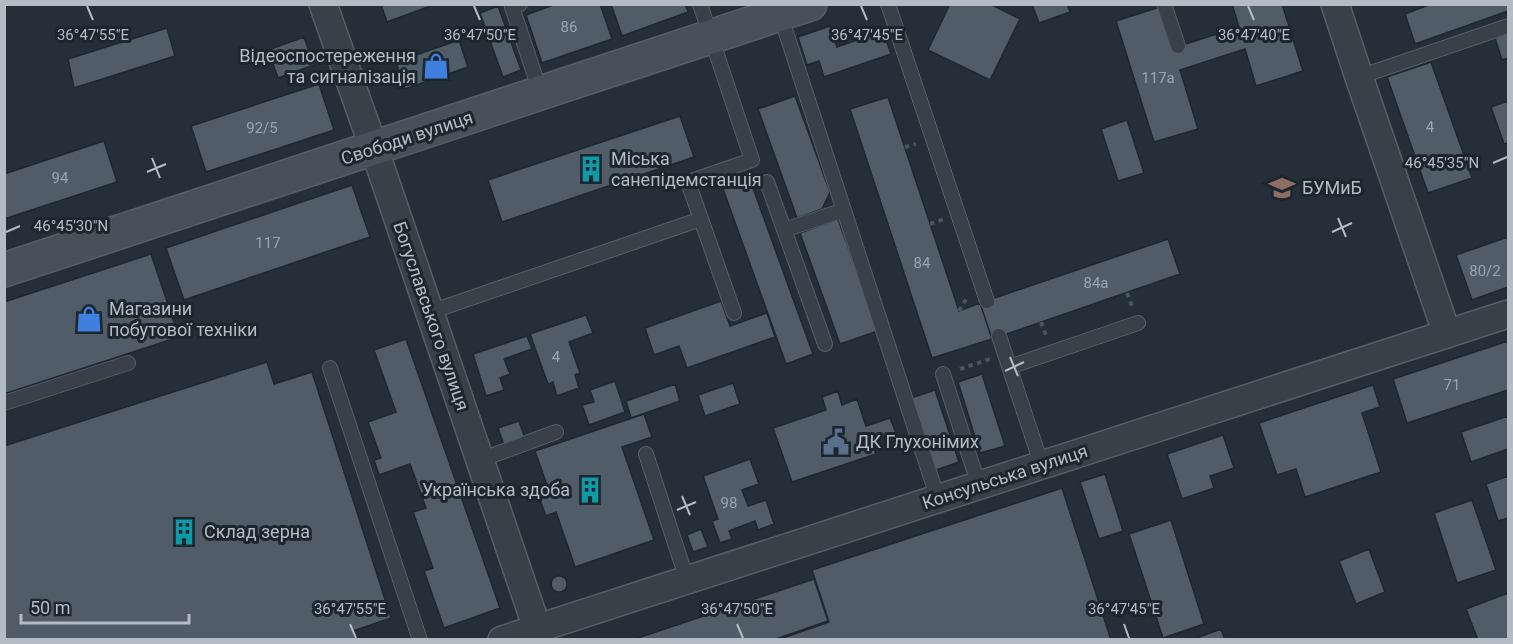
<svg xmlns="http://www.w3.org/2000/svg" width="1513" height="644" font-family="Roboto,sans-serif">
<style>
.building{fill:#505c67;stroke:#1f2830;stroke-width:1.5}
.lines{fill:none;stroke-linecap:round;stroke-linejoin:round}
.lane-casing{stroke:#565f67;stroke-width:16}
.street-casing{stroke:#565f67;stroke-width:30}
.secondary-casing{stroke:#565f67;stroke-width:36}
.path{stroke:#465859;stroke-width:4;stroke-dasharray:4.5 4.5;stroke-linecap:butt}
.lane{stroke:#384149;stroke-width:14}
.street{stroke:#384149;stroke-width:27}
.secondary{stroke:#46515c;stroke-width:33}
.ticks{fill:none;stroke:#b3bcc5;stroke-width:2}
.labels{text-anchor:middle;stroke-width:6;stroke-linejoin:round;paint-order:stroke}
.number-label{font-size:15px;fill:#9aa4ae}
.poi-label{font-size:18px;fill:#b3bcc5;stroke:#1d262e;text-anchor:start}
.street-label{font-size:18px;fill:#b3bcc5;stroke:#1d262e}
.ticks-label{font-size:15px;text-anchor:middle;fill:#b3bcc5;stroke:#1d262e;stroke-width:6;stroke-linejoin:round;paint-order:stroke}
</style>
<rect width="100%" height="100%" fill="#242f39"/>
<!-- building -->
<path class="building" d="M 381,4 L 436,4 L 387,22 Z
M 556,4 L 600,4 L 612,39 L 542,63 L 526,15 Z
M 611,4 L 685,4 L 688,12 L 622,36 Z
M 950,4 L 990,4 L 1020,19 L 990,80 L 928,50 Z
M 1032,4 L 1067,4 L 1070,12 L 1039,23 Z
M 1232,4 L 1282,4 L 1303,71 L 1256,86 L 1245,49 L 1180,70 L 1198,129 L 1154,142 L 1116,21 L 1160,7 L 1173,48 L 1239,27 Z
M 1431,4 L 1508,4 L 1508,11 L 1415,44 L 1405,14 Z
M 498,6 L 521,70 L 503,77 L 480,13 Z
M 830,26 L 837,47 L 883,31 L 891,54 L 824,77 L 819,61 L 807,65 L 798,37 Z
M 167,28 L 175,56 L 74,88 L 68,59 Z
M 1508,33 L 1508,58 L 1502,60 L 1495,38 Z
M 304,37 L 314,65 L 278,78 L 268,50 Z
M 459,40 L 468,67 L 405,89 L 396,62 Z
M 1431,62 L 1472,178 L 1428,193 L 1387,77 Z
M 319,84 L 334,130 L 206,172 L 191,126 Z
M 795,96 L 830,192 L 822,209 L 797,218 L 758,109 Z
M 888,97 L 959,311 L 980,303 L 992,339 L 932,358 L 850,109 Z
M 1508,101 L 1508,143 L 1504,144 L 1491,107 Z
M 680,116 L 694,157 L 502,222 L 488,180 Z
M 1127,120 L 1144,173 L 1118,181 L 1101,129 Z
M 104,141 L 117,182 L 4,219 L 4,174 Z
M 750,180 L 813,354 L 786,364 L 723,189 Z
M 352,185 L 370,237 L 184,300 L 166,248 Z
M 838,219 L 878,331 L 840,344 L 800,233 Z
M 1508,237 L 1508,287 L 1472,300 L 1456,255 Z
M 1168,239 L 1180,274 L 992,339 L 980,303 Z
M 151,254 L 179,337 L 4,394 L 4,302 Z
M 721,301 L 730,326 L 767,313 L 775,337 L 687,368 L 679,346 L 654,355 L 645,328 Z
M 586,315 L 593,333 L 569,342 L 580,373 L 575,375 L 579,388 L 557,396 L 553,382 L 548,384 L 530,334 Z
M 527,336 L 532,349 L 504,359 L 510,374 L 500,378 L 504,390 L 486,396 L 473,354 Z
M 406,339 L 500,608 L 444,628 L 424,571 L 433,568 L 413,512 L 426,508 L 410,464 L 379,475 L 374,460 L 381,458 L 368,422 L 396,412 L 374,350 Z
M 1508,341 L 1508,390 L 1407,423 L 1393,379 Z
M 267,362 L 274,384 L 312,372 L 391,618 L 353,631 L 356,640 L 4,640 L 4,446 Z
M 982,374 L 1005,446 L 980,453 L 958,382 Z
M 615,381 L 625,412 L 589,425 L 582,405 L 594,402 L 590,390 Z
M 733,383 L 740,404 L 705,416 L 698,395 Z
M 675,384 L 680,401 L 631,418 L 626,401 Z
M 1373,385 L 1380,407 L 1362,413 L 1381,472 L 1305,497 L 1296,469 L 1277,475 L 1259,423 Z
M 935,390 L 959,462 L 936,470 L 911,398 Z
M 838,391 L 842,405 L 857,399 L 866,426 L 890,418 L 896,433 L 871,441 L 876,454 L 792,482 L 773,428 L 826,410 L 822,397 Z
M 644,414 L 652,437 L 622,447 L 654,540 L 575,567 L 556,512 L 546,516 L 537,492 L 548,488 L 535,451 Z
M 1508,416 L 1508,449 L 1471,462 L 1461,432 Z
M 519,421 L 525,438 L 504,445 L 498,428 Z
M 1223,435 L 1234,468 L 1210,476 L 1214,488 L 1182,499 L 1167,454 Z
M 750,459 L 759,484 L 742,490 L 748,506 L 766,500 L 774,524 L 758,530 L 755,521 L 729,531 L 732,539 L 720,543 L 712,521 L 718,519 L 703,476 Z
M 1105,474 L 1123,531 L 1099,539 L 1080,482 Z
M 1508,476 L 1508,518 L 1498,521 L 1486,484 Z
M 1062,488 L 1111,640 L 777,640 L 829,622 L 812,570 Z
M 1472,500 L 1496,570 L 1457,583 L 1434,513 Z
M 1171,520 L 1204,624 L 1163,638 L 1129,534 Z
M 701,529 L 708,547 L 693,552 L 687,535 Z
M 1369,549 L 1385,592 L 1356,604 L 1339,561 Z
M551 584a8 8 0 1 1 16 0a8 8 0 1 1-16 0Z
M 814,579 L 828,621 L 773,640 L 632,640 Z
M 1508,593 L 1508,640 L 1478,640 L 1466,609 Z
M 1221,629 L 1225,640 L 1191,640 Z"/>
<g class="lines">
<!-- lane casing -->
<g class="lane-casing">
<path id="lane" d="M 520,4 L 512,7 L 541,94
M 888,4 L 987,301
M 1164,4 L 1178,46
M 780,14 L 938,499
M 1359,77 L 1508,26
M 767,182 L 825,344
M 701,219 L 734,313
M 784,230 L 844,210
M 430,312 L 701,219 L 688,182 L 752,160 L 700,4
M 999,336 L 1042,466
M 1009,367 L 1138,323
M 330,368 L 420,640
M 943,374 L 979,486
M 4,403 L 128,363
M 646,454 L 687,580
M 480,460 L 556,432"/>
</g>
<!-- street casing -->
<g class="street-casing">
<path id="street" d="M 323,4 L 379,163 L 537,628
M 1335,4 L 1359,77 L 1447,334
M 502,640 L 1508,314"/>
</g>
<!-- secondary casing -->
<g class="secondary-casing">
<path id="secondary" d="M 4,270 L 810,4"/>
</g>
<!-- path -->
<path class="path" d="M 905,147 L 916,144
M 930,224 L 944,219
M 1127,293 L 1133,309
M 959,311 L 968,296
M 1041,322 L 1047,338
M 960,369 L 990,359"/>
<!-- lane -->
<use href="#lane" class="lane"/>
<!-- street -->
<use href="#street" class="street"/>
<!-- secondary -->
<use href="#secondary" class="secondary"/>
</g>
<!-- ticks -->
<path class="ticks" d="M 87,6 L 93,20M 474,6 L 480,20M 861,6 L 867,20M 1248,6 L 1254,20M 152,158 L 160,178M 1493,163 L 1507,157M 147,172 L 166,164M 1338,218 L 1346,237M 6,232 L 20,226M 1332,232 L 1352,223M 1010,357 L 1018,376M 1005,371 L 1024,362M 682,496 L 690,515M 677,510 L 696,502M 350,624 L 356,638M 737,624 L 743,638M 1124,624 L 1129,638"/>
<!-- icons -->
<defs>
<g id="shop-bare" transform="scale(2.07)"><path d="M-5-2.5h2.3a2.7 3.5 0 0 1 5.4 0H5L5.5 6h-11ZM-1.5-2.5h3a1.5 2.3 0 0 0-3 0Z" fill="#3f7fe0" stroke="#1d262e" stroke-width="2.5" paint-order="stroke"/></g>
<g id="building-bare" transform="scale(2.07)"><path d="M-4-6H4V6H1V3H-1V6H-4ZM-2.5-4.3h1.7v1.8h-1.7ZM.8-4.3h1.7v1.8H.8ZM-2.5-1h1.7V.8h-1.7ZM.8-1h1.7V.8H.8Z" fill="#0f9aa8" stroke="#1d262e" stroke-width="2.5" paint-order="stroke"/></g>
<g id="university-bare" transform="scale(2.07)"><path d="M0-5L7-2L0 1L-7-2ZM-4 1L0 2.5L4 1V4Q0 6-4 4Z" fill="#8d6e63" stroke="#1d262e" stroke-width="2.5" paint-order="stroke"/></g>
<g id="civic-bare" transform="scale(2.07)"><path d="M-.6-6.5H3V-4.5H.6V-3L4-1V1h2V6H-6V1h2V-1L-.6-3ZM-1.2 2.5V6h2.4V2.5Z" fill="#5c6f8a" stroke="#1d262e" stroke-width="2.5" paint-order="stroke"/></g>
</defs>
<g fill-rule="evenodd">
<use href="#shop-bare" x="436" y="66"/>
<use href="#building-bare" x="591" y="169"/>
<use href="#university-bare" x="1282" y="188"/>
<use href="#shop-bare" x="89" y="319"/>
<use href="#civic-bare" x="836" y="442"/>
<use href="#building-bare" x="590" y="490"/>
<use href="#building-bare" x="184" y="532"/>
</g>
<g class="labels">
<!-- number labels -->
<g class="number-label">
<text x="569" y="32">86</text>
<text x="1158" y="83">117а</text>
<text x="1430" y="132">4</text>
<text x="262" y="133">92/5</text>
<text x="60" y="183">94</text>
<text x="268" y="248">117</text>
<text x="922" y="268">84</text>
<text x="1485" y="276">80/2</text>
<text x="1096" y="288">84а</text>
<text x="556" y="362">4</text>
<text x="1452" y="390">71</text>
<text x="729" y="508">98</text>
</g>
<!-- poi labels -->
<g class="poi-label">
<text x="416" y="62" text-anchor="end">Відеоспостереження<tspan x="416" dy="21">та сигналізація</tspan></text>
<text x="611" y="165">Міська<tspan x="611" dy="21">санепідемстанція</tspan></text>
<text x="1302" y="194">БУМиБ</text>
<text x="109" y="315">Магазини<tspan x="109" dy="21">побутової техніки</tspan></text>
<text x="856" y="448">ДК Глухонімих</text>
<text x="570" y="496" text-anchor="end">Українська здоба</text>
<text x="204" y="538">Склад зерна</text>
</g>
<!-- street labels -->
<g class="street-label">
<text transform="translate(407 138) rotate(-18)" y="6">Свободи вулиця</text>
<text transform="translate(431 316) rotate(71)" y="6">Богуславського вулиця</text>
<text transform="translate(1005 477) rotate(-18)" y="6">Консульська вулиця</text>
</g>
</g>
<g class="ticks-label">
<text x="93" y="40">36°47'55"E</text>
<text x="480" y="40">36°47'50"E</text>
<text x="1254" y="40">36°47'40"E</text>
<text x="867" y="40">36°47'45"E</text>
<text x="1442" y="168">46°45'35"N</text>
<text x="71" y="231">46°45'30"N</text>
<text x="350" y="614">36°47'55"E</text>
<text x="737" y="614">36°47'50"E</text>
<text x="1124" y="614">36°47'45"E</text>
</g>
<!-- border -->
<rect width="1513" height="644" fill="none" stroke="#b3bcc5" stroke-width="12"/>
<!-- scale -->
<path d="M21 614v9h168v-9" fill="none" stroke="#b3bcc5" stroke-width="3"/>
<text x="30" y="614" font-size="18" fill="#b3bcc5" stroke="#1d262e" stroke-width="4.5" paint-order="stroke">50 m</text>
</svg>
